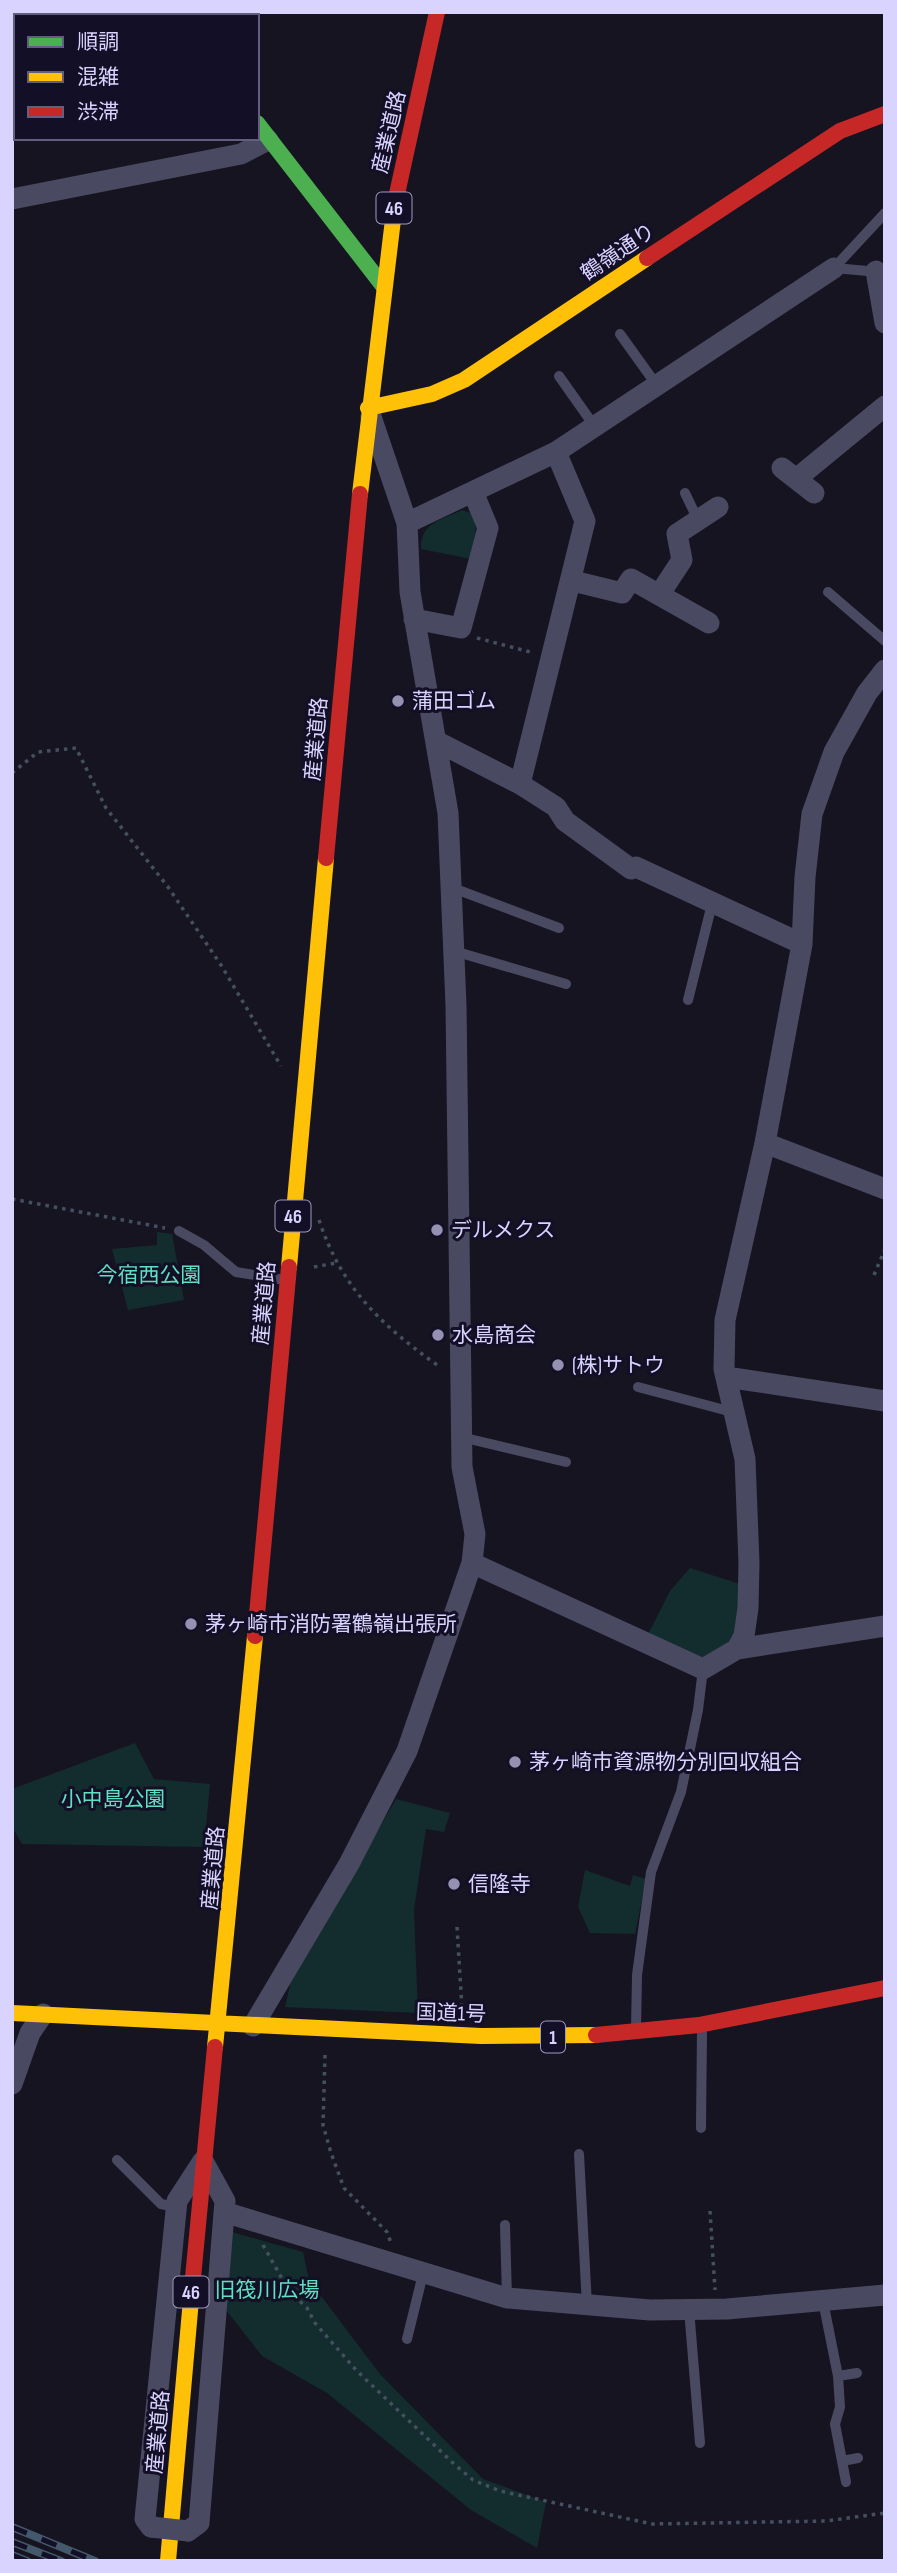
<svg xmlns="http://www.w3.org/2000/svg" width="897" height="2573" font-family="'Sofia Sans Condensed','Noto Sans JP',sans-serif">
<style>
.green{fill:#132c2d}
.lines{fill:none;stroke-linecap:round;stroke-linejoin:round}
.path{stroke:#44505f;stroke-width:3.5;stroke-dasharray:3.5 5;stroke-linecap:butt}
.lane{stroke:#4a4962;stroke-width:10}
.street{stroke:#4a4962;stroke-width:21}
.fast{stroke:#4caf50;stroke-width:16}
.slow{stroke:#ffc107;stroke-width:16}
.jam{stroke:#c62828;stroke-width:16}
.rail-casing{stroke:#43596b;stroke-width:8}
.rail{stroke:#130f26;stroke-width:5;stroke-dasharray:16;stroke-linecap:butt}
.street-bridge{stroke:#4a4962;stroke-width:21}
.poi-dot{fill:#9591b1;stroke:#130f26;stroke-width:2.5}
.labels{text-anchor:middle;stroke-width:6;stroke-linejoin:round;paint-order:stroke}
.shield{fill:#130f26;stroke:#9e99be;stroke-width:2}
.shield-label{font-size:19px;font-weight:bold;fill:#d9d4ff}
.street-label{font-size:21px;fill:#d9d4ff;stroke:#130f26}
.poi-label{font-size:21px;fill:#d9d4ff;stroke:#130f26;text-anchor:start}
.park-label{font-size:21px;fill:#5fe0c0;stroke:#130f26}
</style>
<rect width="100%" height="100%" fill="#161421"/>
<!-- green -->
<path class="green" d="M 462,510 L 471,513 C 479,529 476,542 471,559 L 421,549 C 420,523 441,520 462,510 Z
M 157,1232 L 172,1234 L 184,1300 L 128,1310 L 112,1249 L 157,1245 Z
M 690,1568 L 743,1585 L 737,1649 L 703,1669 L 644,1642 L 670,1591 Z
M 135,1743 L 154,1779 L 210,1784 L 204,1847 L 22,1844 L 12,1827 L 12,1789 Z
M 396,1799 L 450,1813 L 444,1832 L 426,1829 L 414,1910 L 418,2013 L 285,2007 L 291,1981 Z
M 585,1870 L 630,1886 L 633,1875 L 646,1879 L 635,1934 L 590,1933 L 578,1907 Z
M 228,2231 L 303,2252 L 309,2280 L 380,2374 L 483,2479 L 546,2502 L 537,2548 L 471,2510 L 327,2393 L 262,2356 L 222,2305 Z"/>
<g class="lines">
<!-- path -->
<path class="path" d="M 477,638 L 534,653
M 12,773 L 38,752 L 76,748 L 106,808 L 168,887 L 221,965 L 281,1066
M 12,1199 L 165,1228
M 319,1220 C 342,1289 382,1326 440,1367
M 314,1267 L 336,1263
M 874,1275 L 885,1249
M 457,1927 L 462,2008
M 325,2055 L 323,2125 L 331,2153 L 344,2188 L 387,2232 L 391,2243
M 710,2211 L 715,2290
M 263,2245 L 289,2291 L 307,2308 L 315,2323 L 356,2370 L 454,2464 L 473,2480 L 500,2491 L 652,2524 L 826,2521 L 885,2513"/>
<!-- lane -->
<path class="lane" d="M 834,268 L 885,213
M 834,268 L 879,272
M 620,334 L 658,387
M 559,376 L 595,427
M 685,493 L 698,520
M 828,592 L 885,641
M 453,888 L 559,928
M 454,951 L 566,984
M 688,1000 L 712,904
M 179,1231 L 204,1245 L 236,1272 L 285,1280
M 638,1387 L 736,1413
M 461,1437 L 566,1462
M 636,2029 L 637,1975 L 651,1872 L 681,1792 L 698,1710 L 703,1669
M 701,2128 L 702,2031
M 579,2154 L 587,2306
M 117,2160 L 161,2204 L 177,2207
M 505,2225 L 507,2298
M 823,2301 L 838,2376 L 840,2407 L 835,2424 L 846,2482
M 689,2309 L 700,2443
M 407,2339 L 423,2274
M 838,2376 L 857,2373
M 842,2461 L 858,2458"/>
<!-- street -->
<path class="street" d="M 12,199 L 241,154 L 268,140
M 876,271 L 885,323
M 782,468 L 814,493
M 796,479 L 885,406
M 407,523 L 556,452 L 834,268
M 573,581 L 622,593 L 631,579 L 709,623
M 659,595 L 682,560 L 677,534 L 718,507
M 414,619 L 461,628 L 488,528 L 473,492
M 436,741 L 520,784 L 556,807 L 565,821 L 631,869 L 636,867 L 802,944
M 520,784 L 585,521 L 556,452
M 765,1143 L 885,1189
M 726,1377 L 885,1401
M 472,1563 L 703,1669 L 737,1649 L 885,1626
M 737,1649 L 744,1636 L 748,1608 L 749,1563 L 745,1459 L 724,1369 L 725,1320 L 765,1143 L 802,944 L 805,877 L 812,814 L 834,752 L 867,693 L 885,670
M 253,2026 L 349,1864 L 407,1751 L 472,1563 L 475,1534 L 462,1467 L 456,1005 L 448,813 L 410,592 L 407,523 L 371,417
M 12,2084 L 30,2033 L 43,2014
M 224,2212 L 507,2298 L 650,2310 L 727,2309 L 885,2295
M 151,2527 L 145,2519 L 177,2201 L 203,2161 L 225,2201 L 199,2523 L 188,2531"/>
<!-- fast -->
<path class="fast" d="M 200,12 L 202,16
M 257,123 L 384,287"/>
<!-- slow -->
<path class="slow" d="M 368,408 L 432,394 L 464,380 L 647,258
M 360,494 L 395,203
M 289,1267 L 326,858
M 12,2013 L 481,2036 L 596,2035
M 215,2047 L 255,1636
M 168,2561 L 192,2288"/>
<!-- jam -->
<path class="jam" d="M 395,203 L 437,12
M 647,258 L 840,131 L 885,114
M 326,858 L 360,494
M 255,1636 L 289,1267
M 596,2035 L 699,2025 L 885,1988
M 192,2288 L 215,2047"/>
<!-- rail casing -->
<g class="rail-casing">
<path id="rail" d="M 12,2527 L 95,2561
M 12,2542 L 61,2561
M 12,2555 L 27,2561"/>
</g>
<!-- rail -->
<use href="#rail" class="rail"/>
<!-- street-bridge -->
<path class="street-bridge" d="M 151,2527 L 188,2531"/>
</g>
<!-- markers -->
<g class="poi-dot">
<circle cx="398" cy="701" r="7"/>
<circle cx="437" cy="1230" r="7"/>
<circle cx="438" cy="1335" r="7"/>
<circle cx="558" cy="1365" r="7"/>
<circle cx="191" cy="1624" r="7"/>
<circle cx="515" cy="1762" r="7"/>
<circle cx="454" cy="1884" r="7"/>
</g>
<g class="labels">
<!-- shield labels -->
<g class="shield">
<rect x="376.5" y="192.5" width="35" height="31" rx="5"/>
<rect x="275.5" y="1200.5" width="35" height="31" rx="5"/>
<rect x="541" y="2021.5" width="24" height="31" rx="5"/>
<rect x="173.5" y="2276.5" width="35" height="31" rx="5"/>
</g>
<g class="shield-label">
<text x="394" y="215">46</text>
<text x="293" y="1223">46</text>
<text x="553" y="2044">1</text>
<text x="191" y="2299">46</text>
</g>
<!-- street labels -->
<g class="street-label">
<text transform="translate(389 132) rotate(-77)" y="7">産業道路</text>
<text transform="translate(618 252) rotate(-34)" y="7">鶴嶺通り</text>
<text transform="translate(316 739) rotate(-85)" y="7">産業道路</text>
<text transform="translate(264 1303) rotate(-85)" y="7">産業道路</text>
<text transform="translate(213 1868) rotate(-85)" y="7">産業道路</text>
<text transform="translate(451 2013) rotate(2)" y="7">国道1号</text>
<text transform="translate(158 2432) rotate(-85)" y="7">産業道路</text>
</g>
<!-- poi labels -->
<g class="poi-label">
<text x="412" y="708">蒲田ゴム</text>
<text x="451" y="1237">デルメクス</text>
<text x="452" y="1342">水島商会</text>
<text x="572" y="1372">(株)サトウ</text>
<text x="205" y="1631">茅ヶ崎市消防署鶴嶺出張所</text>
<text x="529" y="1769">茅ヶ崎市資源物分別回収組合</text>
<text x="468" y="1891">信隆寺</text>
</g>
<!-- park labels -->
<g class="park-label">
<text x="149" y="1282">今宿西公園</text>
<text x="113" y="1806">小中島公園</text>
<text x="267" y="2297">旧筏川広場</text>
</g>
</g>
<!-- border -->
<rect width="897" height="2573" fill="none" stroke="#d9d4ff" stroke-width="28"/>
<!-- legend -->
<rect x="14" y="14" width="245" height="126" fill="#130f26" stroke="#625e7d" stroke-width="2"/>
<rect x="28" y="37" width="35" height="10" fill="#4caf50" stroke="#625e7d" stroke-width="2"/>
<text x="77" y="49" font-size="21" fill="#d9d4ff">順調</text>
<rect x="28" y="72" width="35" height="10" fill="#ffc107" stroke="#625e7d" stroke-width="2"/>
<text x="77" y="84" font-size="21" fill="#d9d4ff">混雑</text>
<rect x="28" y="107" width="35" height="10" fill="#c62828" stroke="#625e7d" stroke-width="2"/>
<text x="77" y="119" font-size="21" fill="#d9d4ff">渋滞</text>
</svg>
